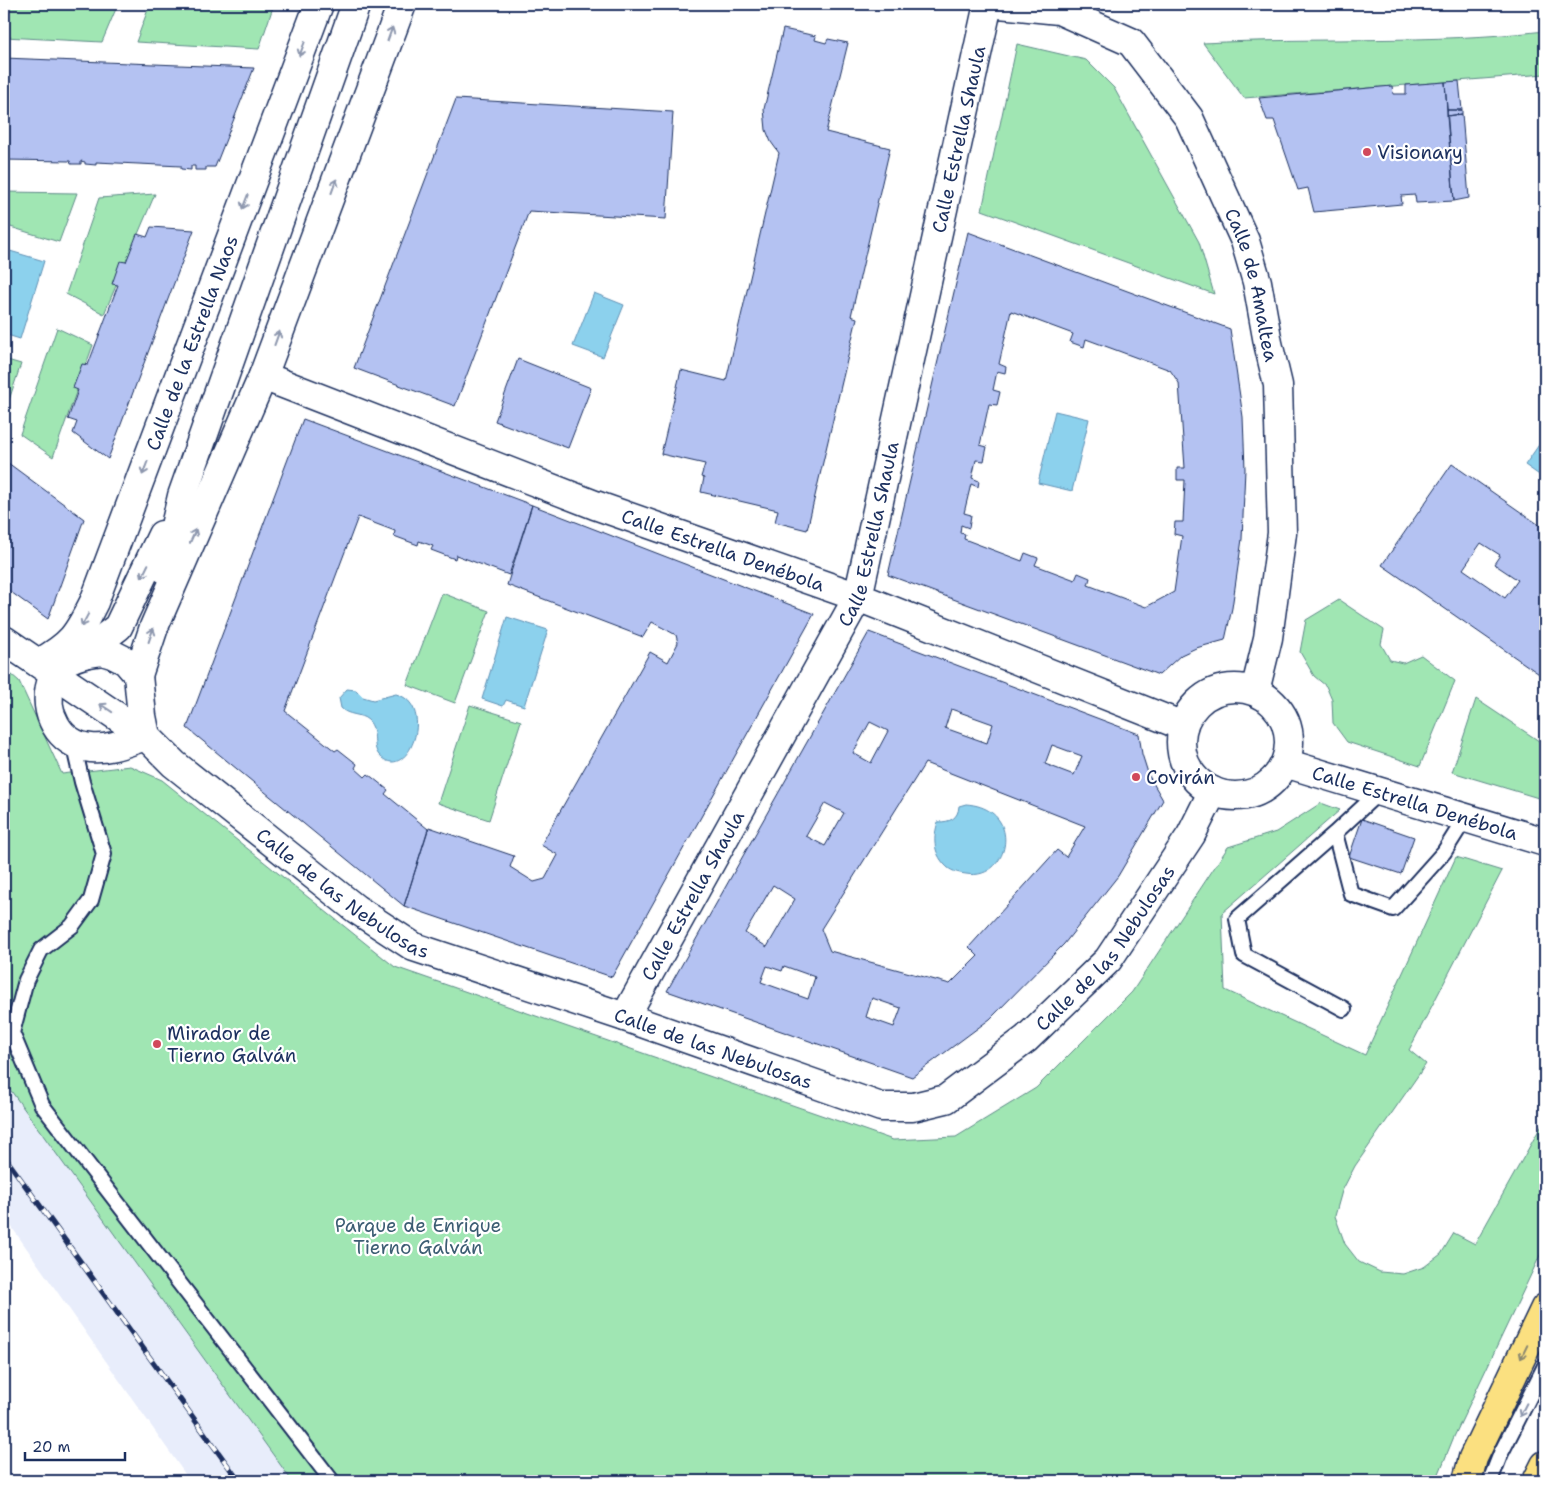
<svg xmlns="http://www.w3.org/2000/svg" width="1549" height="1485" font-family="'Shantell Sans',sans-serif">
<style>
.built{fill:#e8edfb}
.green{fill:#a0e6b3;stroke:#5e8a88}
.water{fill:#8cd1ed;stroke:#5f90b4}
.building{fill:#b4c2f2;stroke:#1b2f5e;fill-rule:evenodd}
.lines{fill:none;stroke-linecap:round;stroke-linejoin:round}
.lane-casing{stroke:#1b2f5e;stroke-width:18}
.street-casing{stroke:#1b2f5e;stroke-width:31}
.primary-casing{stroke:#1b2f5e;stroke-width:31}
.lane{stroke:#fff;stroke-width:14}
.street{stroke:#fff;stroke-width:28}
.primary{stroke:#fbe080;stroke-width:28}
.rail-casing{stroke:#1b2f5e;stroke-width:5.5}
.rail{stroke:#fff;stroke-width:4;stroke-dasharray:11;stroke-linecap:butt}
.oneway{stroke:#8d97ae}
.oneway2{stroke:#8b886f}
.poi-dot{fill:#d1495b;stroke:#fff;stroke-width:2}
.labels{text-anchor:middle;stroke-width:4.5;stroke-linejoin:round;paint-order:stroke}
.street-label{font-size:19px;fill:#1b2f5e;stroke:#fff}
.poi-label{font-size:19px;fill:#1b2f5e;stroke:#fff;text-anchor:start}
.park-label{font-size:19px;fill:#3c5d73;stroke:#fff}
</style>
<rect width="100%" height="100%" fill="#fff"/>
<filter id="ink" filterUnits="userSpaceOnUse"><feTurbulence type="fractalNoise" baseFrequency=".02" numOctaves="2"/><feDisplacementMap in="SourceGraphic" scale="10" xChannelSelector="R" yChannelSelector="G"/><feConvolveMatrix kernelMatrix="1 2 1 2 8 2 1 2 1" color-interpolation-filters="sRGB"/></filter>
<g filter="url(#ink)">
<!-- built -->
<path class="built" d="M 4,1081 L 292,1481 L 190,1481 L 4,1216 Z"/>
<!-- green -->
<path class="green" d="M 4,4 L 118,4 L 102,42 L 4,37 Z
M 150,4 L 274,4 L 259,49 L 136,42 Z
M 1545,31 L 1545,74 L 1244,98 L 1203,43 C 1317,37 1431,44 1545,31 Z
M 1017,44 L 1086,60 L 1114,88 L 1199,242 L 1214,294 L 982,210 Z
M 4,192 L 77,193 L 59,242 L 4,225 Z
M 155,194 L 104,314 L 66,294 L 99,198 Z
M 57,328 L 93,345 L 53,457 L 20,434 Z
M 4,359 L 21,364 L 4,415 Z
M 442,593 L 489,611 L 455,703 L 407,685 Z
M 1339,600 L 1384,630 L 1381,644 L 1390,660 L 1403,663 L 1421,655 L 1455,681 L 1420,766 L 1347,742 L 1333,723 L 1332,700 L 1326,686 L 1314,676 L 1300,652 L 1306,620 Z
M 4,668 L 19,681 L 62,774 L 130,766 L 162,780 L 395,967 L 893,1140 L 956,1137 L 1036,1088 L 1132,992 L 1228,847 L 1276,832 L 1321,803 L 1340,810 L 1222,913 L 1225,990 L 1365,1055 L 1456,857 L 1502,871 L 1409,1050 L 1426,1064 L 1355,1166 L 1342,1191 L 1335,1216 L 1345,1244 L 1359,1262 L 1380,1272 L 1403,1274 L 1424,1267 L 1441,1254 L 1454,1233 L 1475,1244 L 1545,1119 L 1545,1245 L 1453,1439 L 1436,1481 L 292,1481 L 4,1081 Z
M 1476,699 L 1545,745 L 1545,800 L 1452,772 Z
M 470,705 L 521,721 L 489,820 L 438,803 Z"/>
<!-- water -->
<path class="water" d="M 10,251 L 44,261 L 20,339 L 4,334 L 4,273 Z
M 594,293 L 624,305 L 603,357 L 573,346 Z
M 1055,411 L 1089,419 L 1072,491 L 1038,483 Z
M 1545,436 L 1545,479 L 1525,465 Z
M 507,617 L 548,630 L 524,706 L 506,700 L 503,706 L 482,699 Z
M 347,689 L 356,690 L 363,697 L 373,700 L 396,694 C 436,704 410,780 382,758 C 369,748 380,732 368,720 C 360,713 348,716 341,708 L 339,698 Z
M 966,804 C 1025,808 1010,882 966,874 C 958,873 950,871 945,865 C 933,852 933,838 938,822 C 950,822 958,819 959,806 Z"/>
<!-- building -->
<path class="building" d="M 783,29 L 816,36 L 815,40 L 826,43 L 828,39 L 848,43 L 826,132 L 890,148 L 851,316 L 857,318 L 807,530 L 775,522 L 778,510 L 701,492 L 704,478 L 701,477 L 705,464 L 661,454 L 681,370 L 726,381 L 779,153 L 771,142 L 766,130 L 764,109 Z
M 4,58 L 254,68 L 215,167 L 206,167 L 206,170 L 195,170 L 195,166 L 191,166 L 191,170 L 181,169 L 181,166 L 96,162 L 96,165 L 85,164 L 85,162 L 81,161 L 81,164 L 71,164 L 70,161 L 4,160 Z
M 1459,81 L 1462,110 L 1447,110 L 1445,82 Z
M 1445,82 L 1454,201 L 1416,203 L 1415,195 L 1401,196 L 1402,204 L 1314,212 L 1308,188 L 1298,190 L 1274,120 L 1267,120 L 1259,98 L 1392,86 L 1393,94 L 1406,94 L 1406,85 Z
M 456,99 L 673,112 L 666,219 L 529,211 L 455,406 L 354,368 Z
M 1447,110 L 1462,110 L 1462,114 L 1447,116 Z
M 1462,114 L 1469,198 L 1454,201 L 1447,116 Z
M 151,227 L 194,230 L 108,459 L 73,433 L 77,422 L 68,419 L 78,390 L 73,388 L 82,364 L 88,365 L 118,285 L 112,284 L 120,261 L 126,262 L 137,234 L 147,237 Z
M 968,232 L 1230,329 L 1243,417 L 1245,469 L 1242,539 L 1232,608 L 1225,640 L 1196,648 L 1181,655 L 1159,675 L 888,575 ZM 1011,311 L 1073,334 L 1070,342 L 1084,347 L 1086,339 L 1170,370 L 1179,383 L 1185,468 L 1177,468 L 1177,480 L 1185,480 L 1183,522 L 1175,522 L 1174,534 L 1182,536 L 1174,592 L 1146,607 L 1088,585 L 1090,578 L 1078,573 L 1075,580 L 1035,565 L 1038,558 L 1025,553 L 1022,561 L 964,539 L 965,534 L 960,533 L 961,525 L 969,528 L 971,515 L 964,513 L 971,484 L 978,487 L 979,481 L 972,478 L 976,460 L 984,461 L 987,447 L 980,445 L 989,404 L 997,405 L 1000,392 L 993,390 L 997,371 L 1005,373 L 1006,367 L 999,364 Z
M 518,359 L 591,388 L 568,448 L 495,421 Z
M 303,419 L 532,505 L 509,575 L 456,555 L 455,559 L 431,550 L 433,546 L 419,541 L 418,545 L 394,536 L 395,531 L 358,517 L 285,711 L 335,751 L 338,749 L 357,764 L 355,768 L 365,777 L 368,774 L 388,790 L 385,794 L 428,829 L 404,906 L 187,728 Z
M 4,460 L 84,519 L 48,619 L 4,587 Z
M 1452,464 L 1545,529 L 1545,678 L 1382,565 ZM 1481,543 L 1500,555 L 1494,564 L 1518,580 L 1505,598 L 1463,569 Z
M 532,505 L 814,614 L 612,977 L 404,906 L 429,827 L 514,856 L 510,867 L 534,882 L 545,879 L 558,855 L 541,845 L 650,652 L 668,662 L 678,643 L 676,635 L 652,622 L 643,637 L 507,585 Z
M 869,632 L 1139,734 L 1142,754 L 1149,776 L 1163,800 L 1118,876 L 1064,944 L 990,1019 L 912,1077 L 667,991 ZM 951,709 L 993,724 L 987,743 L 945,728 ZM 870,722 L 888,731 L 871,763 L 853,753 ZM 1052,745 L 1082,756 L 1074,775 L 1045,764 ZM 925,763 L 1085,826 L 1066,857 L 1057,850 L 969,947 L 978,956 L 950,984 L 830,951 L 821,929 ZM 825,803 L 844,813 L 825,846 L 806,836 ZM 773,885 L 795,899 L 767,947 L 745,933 ZM 767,966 L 782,971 L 784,966 L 815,977 L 808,999 L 761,982 ZM 872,998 L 901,1008 L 894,1027 L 866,1017 Z
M 1362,819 L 1414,837 L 1401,874 L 1349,857 Z"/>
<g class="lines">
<!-- lane casing -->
<g class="lane-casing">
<path id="lane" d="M 73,743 L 82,782 L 104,854 L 91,900 L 72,926 L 41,950 L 26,980 L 12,1033 L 42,1105 L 332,1481
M 1379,792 L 1335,833 L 1351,894 L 1393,909 L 1444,852 L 1466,817
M 1335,833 L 1237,919 L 1244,955 L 1344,1009
M 1490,1481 L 1501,1453 L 1545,1366"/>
</g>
<!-- street casing -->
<g class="street-casing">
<g id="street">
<path id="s1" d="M 999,4 L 1059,10 L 1131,42 L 1189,118 L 1245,241 L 1257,282 L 1268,343 L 1278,385 L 1282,533 L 1268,638 L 1255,691"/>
<path id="s2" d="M 263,376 L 595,505 L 858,597 L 1183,726"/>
<path d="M 165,569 L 182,496 L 356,4"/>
<path id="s3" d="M 4,640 L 146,736 L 174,764 L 356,909 L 414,947 L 625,1017 L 881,1107 L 913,1107 L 946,1099 L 1026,1039 L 1108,960 L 1191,835 L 1213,791"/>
<path d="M 102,651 L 112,654 L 126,661 L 138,675 L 142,716 L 146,736 C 129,741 110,750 91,748 C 59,745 42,712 51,683 C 52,680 52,675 54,672 C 65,657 84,653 102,651 Z"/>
<path d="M 84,653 L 118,627 L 162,535"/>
<path id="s4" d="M 39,663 C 72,644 77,636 94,602 L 319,4"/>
<path d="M 138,675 L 154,627 L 263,376 L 402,4"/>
<circle cx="1235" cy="742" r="54"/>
<path id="s5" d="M 1285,763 L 1545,842"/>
<path id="s6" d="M 625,1017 L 858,597 L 988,4"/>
</g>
</g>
<!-- primary casing -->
<g class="primary-casing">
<path id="primary" d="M 1467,1481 L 1473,1458 L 1545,1308
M 1537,1481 L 1545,1465"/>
</g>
<!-- lane -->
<use href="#lane" class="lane"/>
<!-- street -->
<use href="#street" class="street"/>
<!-- primary -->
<use href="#primary" class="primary"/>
<!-- rail casing -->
<g class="rail-casing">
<path id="rail" d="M 4,1156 L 239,1481"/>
</g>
<!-- rail -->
<use href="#rail" class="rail"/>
</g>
<!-- one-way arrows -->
<defs><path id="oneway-shaft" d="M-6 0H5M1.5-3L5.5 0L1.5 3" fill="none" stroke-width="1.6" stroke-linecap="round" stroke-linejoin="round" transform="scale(1.25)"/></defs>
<g class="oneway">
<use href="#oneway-shaft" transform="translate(390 34) rotate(-70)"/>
<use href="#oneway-shaft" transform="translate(302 49) rotate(111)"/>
<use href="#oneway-shaft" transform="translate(334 186) rotate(-70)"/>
<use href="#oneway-shaft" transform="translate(245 202) rotate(111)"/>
<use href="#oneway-shaft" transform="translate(277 338) rotate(-70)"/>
<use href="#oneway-shaft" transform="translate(145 468) rotate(111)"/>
<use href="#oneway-shaft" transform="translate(193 536) rotate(-66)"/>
<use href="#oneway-shaft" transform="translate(145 571) rotate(116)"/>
<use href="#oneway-shaft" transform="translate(85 620) rotate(118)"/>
<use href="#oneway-shaft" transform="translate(151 635) rotate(-71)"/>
<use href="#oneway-shaft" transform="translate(106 708) rotate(-146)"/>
<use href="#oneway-shaft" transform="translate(1523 1410) rotate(117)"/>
</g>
<use class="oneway2" href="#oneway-shaft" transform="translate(1524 1352) rotate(116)"/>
</g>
<!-- markers -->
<g class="poi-dot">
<circle cx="1367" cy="152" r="5"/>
<circle cx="1136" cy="777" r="5"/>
<circle cx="157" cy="1044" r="5"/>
</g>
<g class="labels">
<!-- street labels -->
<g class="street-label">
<text dy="7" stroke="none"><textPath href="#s6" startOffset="949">Calle Estrella Shaula</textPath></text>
<text dy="7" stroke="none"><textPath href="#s1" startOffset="414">Calle de Amaltea</textPath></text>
<text dy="7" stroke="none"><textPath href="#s4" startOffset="361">Calle de la Estrella Naos</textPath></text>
<text dy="7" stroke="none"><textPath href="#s6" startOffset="544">Calle Estrella Shaula</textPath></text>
<text dy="7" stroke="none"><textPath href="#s2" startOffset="492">Calle Estrella Denébola</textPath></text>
<text dy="7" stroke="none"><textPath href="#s5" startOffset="136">Calle Estrella Denébola</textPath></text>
<text dy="7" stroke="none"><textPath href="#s3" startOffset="424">Calle de las Nebulosas</textPath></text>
<text dy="7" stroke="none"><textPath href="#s6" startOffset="139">Calle Estrella Shaula</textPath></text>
<text dy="7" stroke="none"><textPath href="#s3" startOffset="1294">Calle de las Nebulosas</textPath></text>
<text dy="7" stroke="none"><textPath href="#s3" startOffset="829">Calle de las Nebulosas</textPath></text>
</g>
<!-- poi labels -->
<g class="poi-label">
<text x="1377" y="159">Visionary</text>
<text x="1146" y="784">Covirán</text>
<text x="167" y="1040">Mirador de<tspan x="167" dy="22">Tierno Galván</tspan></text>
</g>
<!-- park labels -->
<g class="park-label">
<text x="418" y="1232">Parque de Enrique<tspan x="418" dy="22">Tierno Galván</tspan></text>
</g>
</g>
<!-- margin -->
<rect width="1549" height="1485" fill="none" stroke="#fff" stroke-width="20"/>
<rect x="10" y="10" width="1529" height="1465" fill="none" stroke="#1b2f5e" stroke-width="2" filter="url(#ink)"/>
<!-- scale -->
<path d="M25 1452v8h100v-8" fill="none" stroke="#1b2f5e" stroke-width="2.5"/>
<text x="32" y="1452" font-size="15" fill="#1b2f5e" stroke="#ffffff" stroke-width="4" paint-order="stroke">20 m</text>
</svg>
